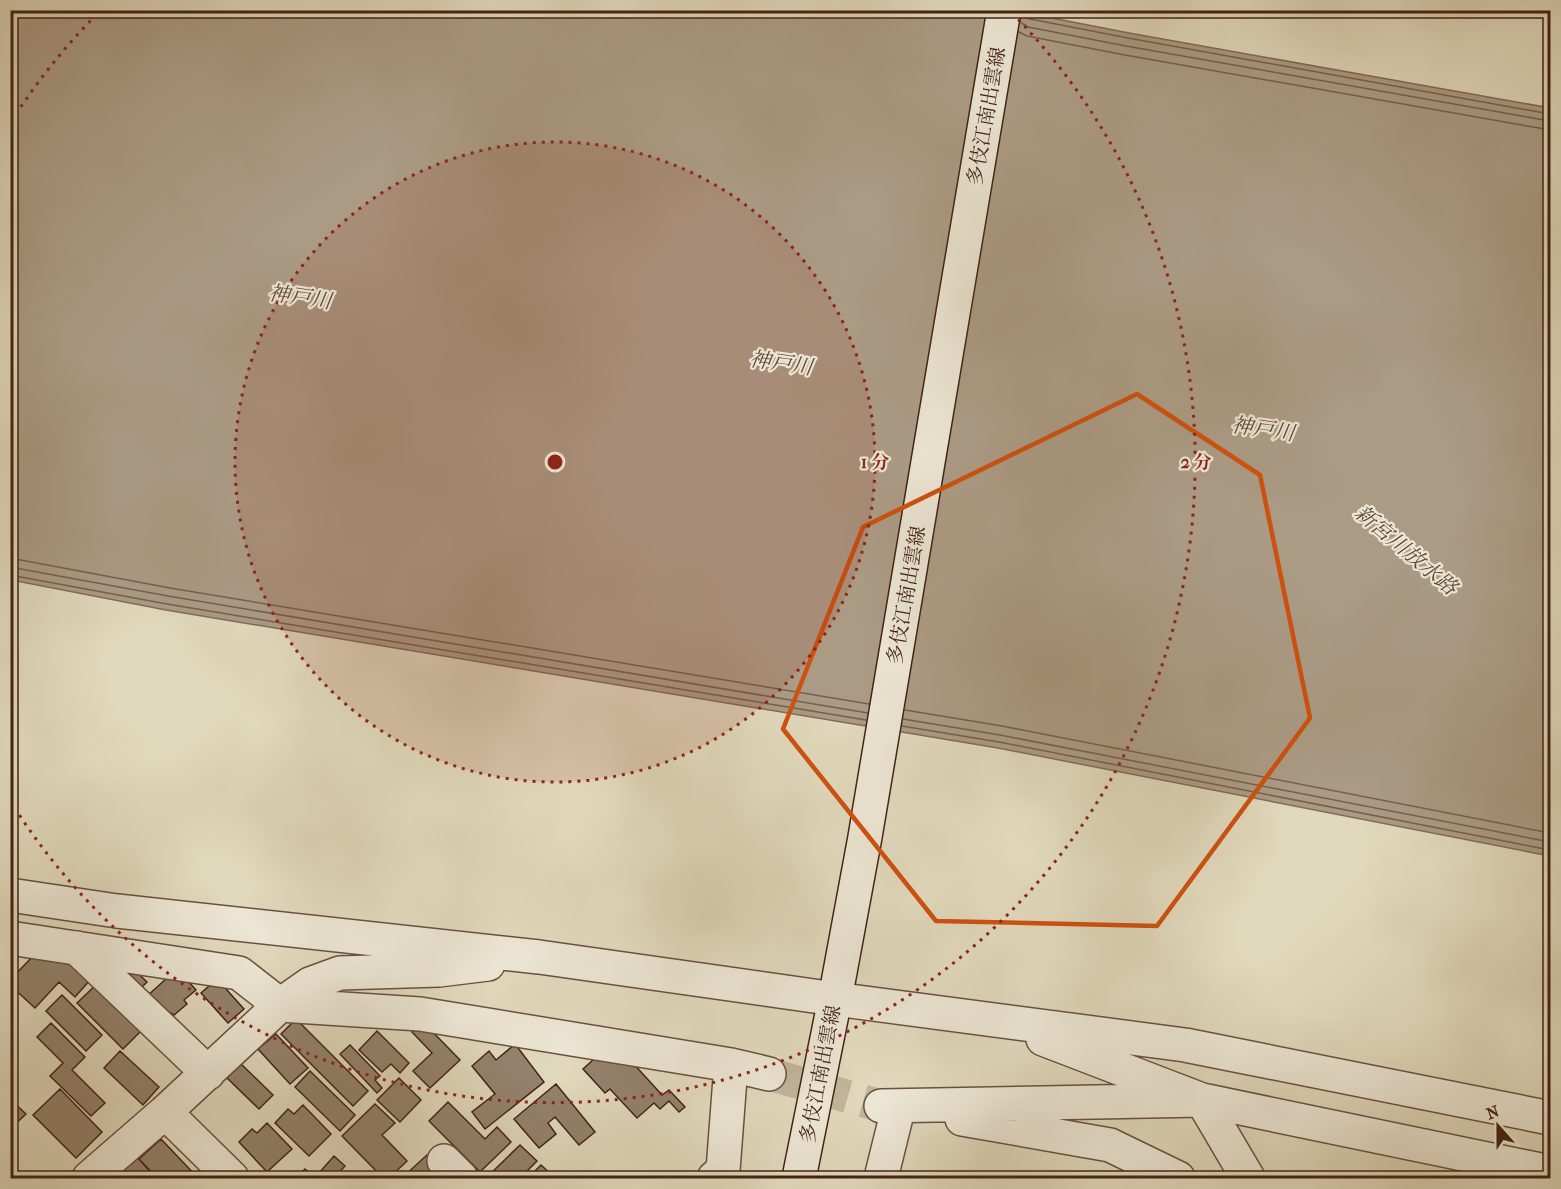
<svg xmlns="http://www.w3.org/2000/svg" width="1561" height="1189" font-family="'IM FELL French Canon','Noto Serif JP',serif">
<style>
.water{fill:#ab9b85;stroke:#816b59;stroke-width:1.5}
.lines{fill:none;stroke-linecap:round;stroke-linejoin:round}
.shore{stroke:#765f4e;stroke-width:1.5}
.building{fill:#94826d;stroke:#412317;stroke-width:1.5}
.street-tunnel{stroke:#c1b59c;stroke-width:33;stroke-dasharray:33 16;stroke-linecap:butt}
.street-casing{stroke:#695040;stroke-width:36}
.secondary-casing{stroke:#412317;stroke-width:36}
.street{stroke:#ece6d4;stroke-width:33}
.secondary{stroke:#ece6d4;stroke-width:33}
.marked{fill:none;stroke:#cf510e;stroke-width:4.5;stroke-linejoin:round}
.ring{fill:none;stroke:#8f2418;stroke-width:3;stroke-dasharray:3 6}
.labels{text-anchor:middle;stroke-width:4.5;stroke-linejoin:round;paint-order:stroke}
.street-label{font-size:20px;fill:#412317;stroke:#ece6d4}
.water-label{font-size:21px;font-style:italic;fill:#614738;stroke:#ece6d4}
.centre{fill:#8f2418;stroke:#ece6d4;stroke-width:3}
.ring-label{font-size:18px;text-anchor:middle;font-weight:bold;fill:#8f2418;stroke:#ece6d4;stroke-width:4.5;stroke-linejoin:round;paint-order:stroke}
</style>
<rect width="100%" height="100%" fill="#e1d9bd"/>
<filter id="stains"><feTurbulence type="fractalNoise" baseFrequency=".00333" numOctaves="4"/><feColorMatrix values="0 0 0 0 .2 0 0 0 0 .09 0 0 0 0 .02 0 0 0 .5 -.17"/></filter>
<radialGradient id="worn" r=".72"><stop offset=".6" stop-color="#630" stop-opacity="0"/><stop offset="1" stop-color="#630" stop-opacity=".3"/></radialGradient>
<!-- water -->
<path class="water" d="M 10,11 L 1016,11 L 1129,33 L 1550,108 L 1550,856 L 998,748 L 166,610 L 11,580 Z"/>
<g class="lines">
<!-- shore -->
<path class="shore" d="M 1024,10 L 1025,16 L 1030,19 L 1128,38 L 1550,114
M 1020,22 L 1028,27 L 1126,46 L 1550,121
M 1019,32 L 1027,36 L 1125,55 L 1550,130
M 10,558 L 170,588 L 869,704
M 10,567 L 168,596 L 868,713
M 10,575 L 167,604 L 866,720
M 905,710 L 1002,726 L 1550,833
M 903,719 L 1000,735 L 1550,842
M 902,726 L 999,742 L 1550,850"/>
</g>
<!-- building -->
<path class="building" d="M 37,952 L 67,957 L 91,979 L 75,997 L 59,982 L 35,1008 L 10,985 L 10,980 Z
M 120,956 L 147,982 L 135,994 Z
M 177,969 L 196,990 L 184,1000 L 187,1004 L 174,1015 L 171,1013 L 164,1018 L 146,997 Z
M 217,979 L 244,1009 L 228,1023 L 201,993 Z
M 100,981 L 145,1027 L 123,1049 L 77,1003 Z
M 62,995 L 102,1035 L 86,1051 L 46,1011 Z
M 296,1019 L 368,1091 L 353,1106 L 281,1034 Z
M 423,1022 L 460,1060 L 430,1088 L 413,1071 L 432,1053 L 412,1032 Z
M 51,1023 L 85,1057 L 72,1070 L 105,1103 L 91,1116 L 50,1076 L 63,1063 L 37,1037 Z
M 377,1031 L 409,1063 L 400,1073 L 391,1064 L 382,1072 L 359,1050 Z
M 276,1034 L 308,1068 L 290,1084 L 258,1049 Z
M 515,1044 L 544,1082 L 485,1129 L 472,1112 L 495,1094 L 472,1066 L 489,1051 L 496,1060 Z
M 350,1045 L 380,1076 L 375,1080 L 382,1088 L 377,1093 L 340,1054 Z
M 604,1050 L 621,1050 L 662,1095 L 669,1090 L 685,1107 L 679,1112 L 669,1101 L 660,1109 L 654,1103 L 637,1118 L 610,1089 L 605,1093 L 583,1069 Z
M 120,1051 L 159,1087 L 143,1105 L 104,1068 Z
M 240,1063 L 273,1095 L 259,1109 L 226,1077 Z
M 310,1071 L 355,1115 L 340,1131 L 295,1087 Z
M 399,1078 L 421,1100 L 400,1122 L 377,1100 Z
M 556,1084 L 595,1132 L 579,1145 L 555,1117 L 548,1123 L 556,1134 L 539,1148 L 514,1119 Z
M 60,1089 L 102,1132 L 76,1158 L 33,1115 Z
M 10,1099 L 26,1114 L 10,1129 Z
M 448,1102 L 485,1139 L 497,1127 L 511,1142 L 480,1172 L 429,1121 Z
M 375,1104 L 395,1123 L 382,1135 L 407,1161 L 389,1178 L 383,1178 L 342,1136 Z
M 303,1105 L 331,1134 L 309,1156 L 275,1123 L 288,1109 L 294,1114 Z
M 267,1123 L 292,1149 L 267,1172 L 239,1142 L 252,1129 L 257,1133 Z
M 161,1139 L 198,1178 L 157,1178 L 139,1159 Z
M 520,1145 L 537,1161 L 528,1170 L 532,1174 L 541,1165 L 555,1178 L 486,1178 Z
M 427,1155 L 450,1178 L 402,1178 Z
M 136,1156 L 156,1178 L 130,1178 L 121,1168 Z
M 334,1156 L 345,1166 L 334,1178 L 325,1178 L 319,1173 Z
M 121,1168 L 130,1178 L 109,1178 Z
M 305,1169 L 315,1178 L 296,1178 Z"/>
<g class="lines">
<!-- street-tunnel -->
<path class="street-tunnel" d="M 769,1074 L 881,1106"/>
<!-- street casing -->
<g class="street-casing">
<path id="street" d="M 10,895 L 117,911 L 539,957 L 835,999 L 1185,1045 L 1550,1118
M 10,938 L 239,973 L 280,1005 L 420,1014 L 731,1065 L 769,1074
M 77,948 L 208,1073
M 1043,1039 L 1202,1100 L 1550,1172
M 881,1106 L 1202,1100 L 1248,1178
M 165,1112 L 232,1178
M 962,1119 L 1110,1145 L 1178,1178
M 444,1161 L 461,1178
M 89,1178 L 165,1112 L 280,1005 L 310,984 L 340,973 L 439,970 L 488,964
M 714,1178 L 723,1170 L 731,1065
M 881,1178 L 898,1109"/>
</g>
<!-- secondary casing -->
<g class="secondary-casing">
<path id="secondary" d="M 799,1178 L 835,999 L 865,837 L 1004,10"/>
</g>
<!-- street -->
<use href="#street" class="street"/>
<!-- secondary -->
<use href="#secondary" class="secondary"/>
</g>
<!-- marked area -->
<path class="marked" d="M 1137,394 L 1260,475 L 1310,718 L 1157,926 L 936,921 L 783,729 L 863,527 Z"/>
<!-- distance rings -->
<circle cx="555" cy="462" r="320" fill="#8f2418" fill-opacity=".12"/>
<g class="ring">
<circle cx="555" cy="462" r="320"/>
<path d="M11 122A641 641 0 0 1 98 13M1012 13A641 641 0 1 1 11 802"/>
</g>
<g class="labels">
<!-- street labels -->
<g class="street-label">
<text transform="translate(986 116) rotate(-80)" y="7">多伎江南出雲線</text>
<text transform="translate(906 595) rotate(-80)" y="7">多伎江南出雲線</text>
<text transform="translate(820 1074) rotate(-79)" y="7">多伎江南出雲線</text>
</g>
<!-- water labels -->
<g class="water-label">
<text transform="translate(300 297) rotate(8)" y="7">神戸川</text>
<text transform="translate(781 363) rotate(8)" y="7">神戸川</text>
<text transform="translate(1263 429) rotate(8)" y="7">神戸川</text>
<text transform="translate(1406 550) rotate(40)" y="7">新宮川放水路</text>
</g>
</g>
<circle cx="555" cy="462" r="9" class="centre"/>
<g class="ring-label">
<text x="875" y="468">1 分</text>
<text x="1196" y="468">2 分</text>
</g>
<!-- margin -->
<rect width="1561" height="1189" fill="none" stroke="#e1d9bd" stroke-width="36"/>
<rect x="12" y="12" width="1537" height="1165" fill="none" stroke="#412317" stroke-width="3"/>
<rect x="18" y="18" width="1525" height="1153" fill="none" stroke="#412317" stroke-width="1.5"/>
<!-- north arrow -->
<g transform="translate(1498 1126) rotate(339)" stroke="#ece6d4" stroke-width="4.5" paint-order="stroke">
<path d="M0-4.5L10 22L0 15L-10 22Z" fill="#412317"/>
<text y="-9" font-size="16" font-weight="bold" text-anchor="middle" fill="#412317">N</text>
</g>
<rect width="100%" height="100%" filter="url(#stains)"/>
<rect width="100%" height="100%" fill="url(#worn)"/>
</svg>
